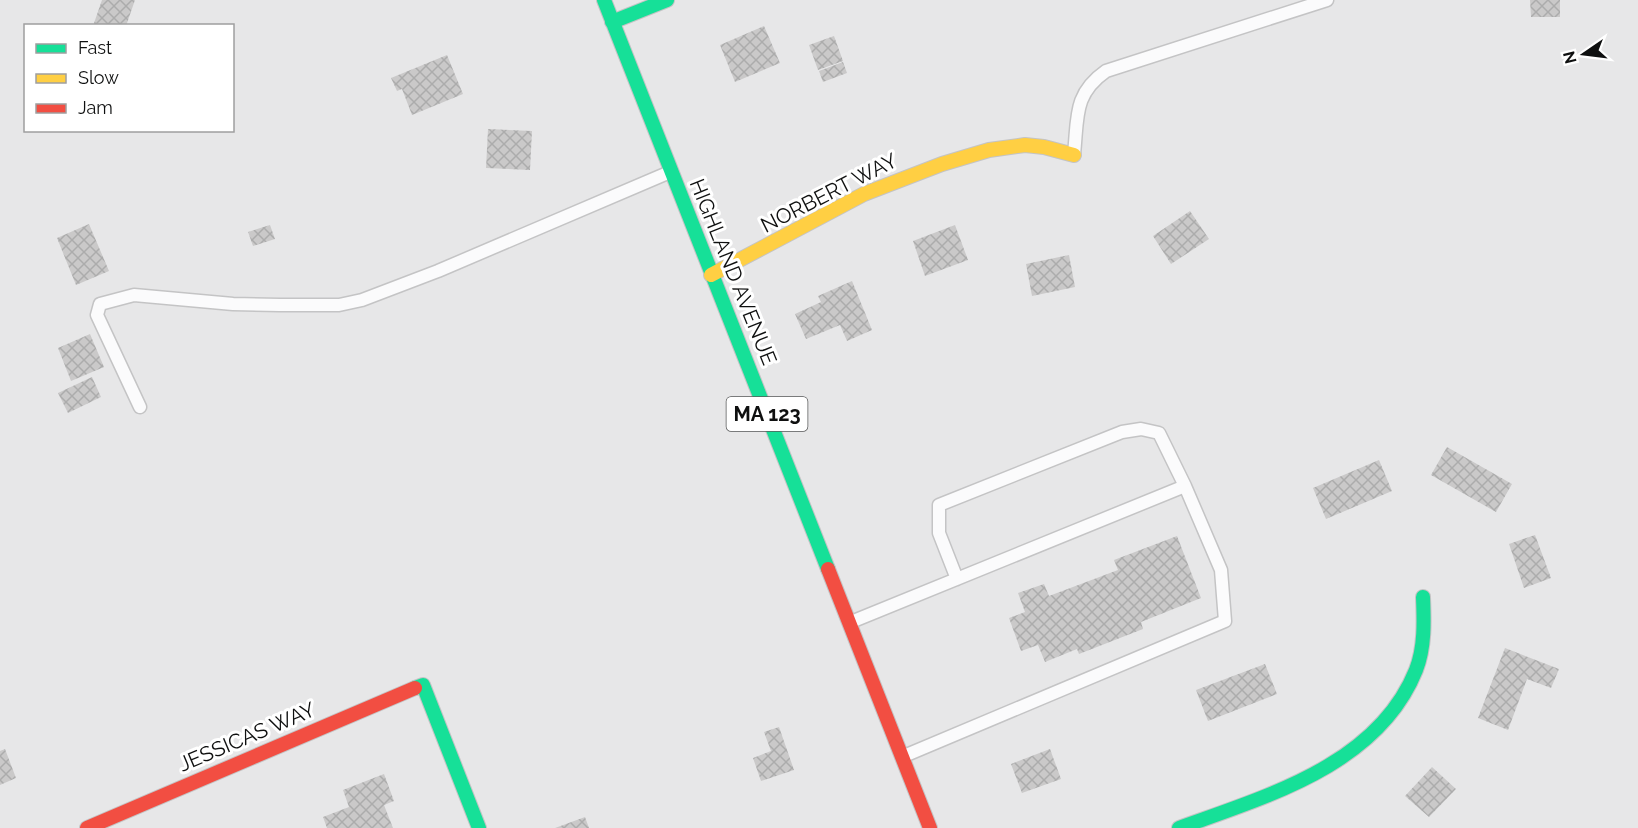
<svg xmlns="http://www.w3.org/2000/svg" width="1638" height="828" font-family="Raleway,sans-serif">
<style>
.building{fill:url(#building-cross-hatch)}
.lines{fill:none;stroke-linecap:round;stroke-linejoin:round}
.lane-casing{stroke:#c4c4c5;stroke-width:15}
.fast-casing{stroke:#c4c4c5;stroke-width:16}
.slow-casing{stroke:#c4c4c5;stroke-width:16}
.jam-casing{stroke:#c4c4c5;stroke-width:16}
.lane{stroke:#fbfbfc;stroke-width:12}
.fast{stroke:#16e098;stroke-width:14}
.slow{stroke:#ffcf43;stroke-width:14}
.jam{stroke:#f24e42;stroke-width:14}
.labels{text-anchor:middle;stroke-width:6;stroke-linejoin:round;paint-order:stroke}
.shield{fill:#fff;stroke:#575858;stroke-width:1.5}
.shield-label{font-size:20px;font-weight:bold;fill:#0f1010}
.street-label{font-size:21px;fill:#0f1010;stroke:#fff}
</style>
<defs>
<pattern id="building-cross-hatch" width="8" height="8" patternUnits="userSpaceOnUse" patternTransform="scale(1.5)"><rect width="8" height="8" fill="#cac9c9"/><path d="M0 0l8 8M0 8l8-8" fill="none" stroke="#acacac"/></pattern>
</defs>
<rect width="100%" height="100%" fill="#e7e7e8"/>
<!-- building -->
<path class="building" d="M 102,0 L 135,0 L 126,26 L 93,26 Z
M 1530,0 L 1560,0 L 1560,17 L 1531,17 Z
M 764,26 L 780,63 L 735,82 L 720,45 Z
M 834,36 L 843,61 L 818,70 L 809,45 Z
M 447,55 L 463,94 L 412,115 L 402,89 L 397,91 L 391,78 Z
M 843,62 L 847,73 L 823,82 L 819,71 Z
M 488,129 L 532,131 L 530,170 L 486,168 Z
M 1190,211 L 1209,239 L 1171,264 L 1153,236 Z
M 89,224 L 109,271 L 76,285 L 57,238 Z
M 270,225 L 275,239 L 253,246 L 248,232 Z
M 955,225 L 968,260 L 925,276 L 913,241 Z
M 1069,255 L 1075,287 L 1032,296 L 1026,264 Z
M 852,281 L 872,330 L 847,341 L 840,325 L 806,339 L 795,314 L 821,302 L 818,296 Z
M 90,334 L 104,367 L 71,381 L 58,348 Z
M 92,377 L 101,397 L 68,413 L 58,393 Z
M 1447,447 L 1512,484 L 1496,512 L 1431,475 Z
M 1379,460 L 1392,491 L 1326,519 L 1313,488 Z
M 1535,535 L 1551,578 L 1524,588 L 1509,544 Z
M 1177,536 L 1201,598 L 1141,622 L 1143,629 L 1079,654 L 1077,649 L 1045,662 L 1038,645 L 1021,651 L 1009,618 L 1025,612 L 1018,593 L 1044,584 L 1049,596 L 1118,570 L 1114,560 Z
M 1505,648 L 1559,669 L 1551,688 L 1527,679 L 1508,730 L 1478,718 Z
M 1265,664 L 1277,694 L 1208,721 L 1196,690 Z
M 779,727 L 794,770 L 761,781 L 753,758 L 771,751 L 764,732 Z
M 5,749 L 16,778 L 0,785 L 0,751 Z
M 1050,749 L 1061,779 L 1022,793 L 1011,764 Z
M 1432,767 L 1456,789 L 1429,817 L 1405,796 Z
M 384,774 L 394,801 L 384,805 L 393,828 L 327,828 L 323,817 L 349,807 L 343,790 Z
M 585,817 L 589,828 L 555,828 Z"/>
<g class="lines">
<!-- lane casing -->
<g class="lane-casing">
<path id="lane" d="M 1074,154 C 1078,118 1073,94 1106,71 L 1327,0
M 140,407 L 97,315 L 100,304 L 134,295 L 233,304 L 280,305 L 339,305 L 362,300 L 438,271 L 670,172
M 957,579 L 939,533 L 939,505 L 1122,432 L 1141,429 L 1159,433 L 1185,486
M 851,622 L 1185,486 L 1221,570 L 1225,621 L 904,756"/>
</g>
<!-- fast casing -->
<g class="fast-casing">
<path id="fast" d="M 604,0 L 828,569
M 612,22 L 667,0
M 415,688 L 423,685 L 479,828
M 1179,828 C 1267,796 1378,765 1416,670 C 1425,647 1424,621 1423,597"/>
</g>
<!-- slow casing -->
<g class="slow-casing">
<path id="slow" d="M 711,275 L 864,194 L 942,164 L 989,150 L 1025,145 L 1044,147 L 1074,155"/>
</g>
<!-- jam casing -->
<g class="jam-casing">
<path id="jam" d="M 828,569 L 930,828
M 87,828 L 415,688"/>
</g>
<!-- lane -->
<use href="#lane" class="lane"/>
<!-- fast -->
<use href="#fast" class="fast"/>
<!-- slow -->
<use href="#slow" class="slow"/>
<!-- jam -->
<use href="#jam" class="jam"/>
</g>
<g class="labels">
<!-- shield labels -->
<rect class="shield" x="726.5" y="397" width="81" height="34" rx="4.5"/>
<g class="shield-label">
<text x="767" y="421">MA 123</text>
</g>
<!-- street labels -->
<g class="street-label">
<text transform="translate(829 193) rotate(-27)" y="7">NORBERT WAY</text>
<text transform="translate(733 272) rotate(68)" y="7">HIGHLAND AVENUE</text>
<text transform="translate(247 737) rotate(-23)" y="7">JESSICAS WAY</text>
</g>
</g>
<!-- legend -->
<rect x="24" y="24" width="210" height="108" fill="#ffffff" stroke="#9f9f9f" stroke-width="1.5"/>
<rect x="36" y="44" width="30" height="9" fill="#16e098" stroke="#9f9f9f" stroke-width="1.5"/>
<text x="78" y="54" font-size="18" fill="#0f1010">Fast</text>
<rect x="36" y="74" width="30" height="9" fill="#ffcf43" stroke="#9f9f9f" stroke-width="1.5"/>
<text x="78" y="84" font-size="18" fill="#0f1010">Slow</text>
<rect x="36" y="104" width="30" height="9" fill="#f24e42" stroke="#9f9f9f" stroke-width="1.5"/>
<text x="78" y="114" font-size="18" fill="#0f1010">Jam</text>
<!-- north arrow -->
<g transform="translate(1584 54) rotate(256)" stroke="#ffffff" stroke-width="4.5" paint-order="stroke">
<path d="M0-4.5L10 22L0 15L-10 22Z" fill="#0f1010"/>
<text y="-9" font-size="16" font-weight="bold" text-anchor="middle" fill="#0f1010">N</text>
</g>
</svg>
